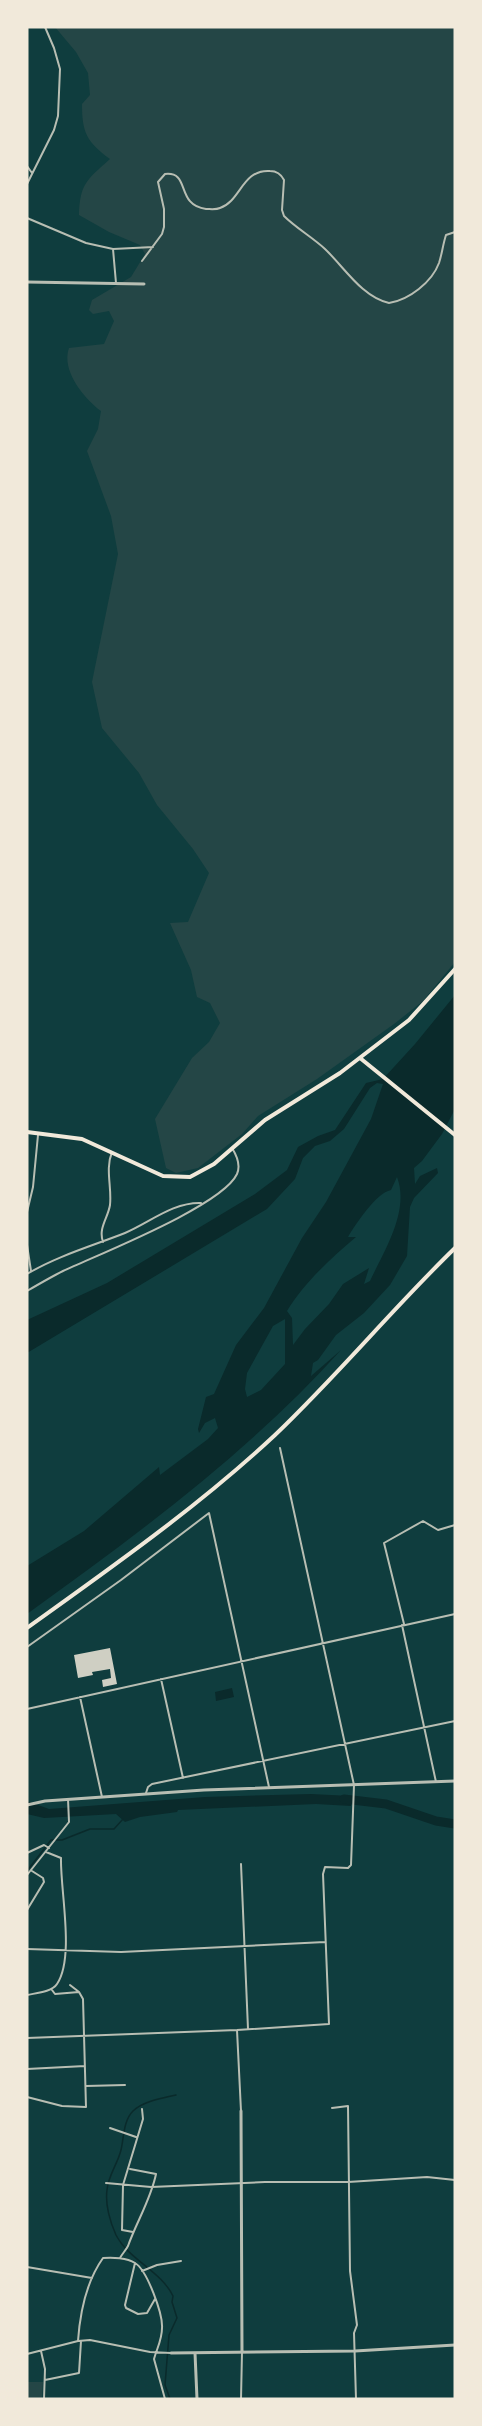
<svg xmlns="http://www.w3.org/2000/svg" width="482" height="2426" font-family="Figtree,sans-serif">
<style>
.green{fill:#244646}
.water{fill:#0a2a2b;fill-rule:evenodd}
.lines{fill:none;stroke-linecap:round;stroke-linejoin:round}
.stream{stroke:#0a2a2b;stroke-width:1.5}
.river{stroke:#0a2a2b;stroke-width:9}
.building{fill:#cfcfc3}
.minor{stroke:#b8beb3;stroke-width:2}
.tertiary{stroke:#b8beb3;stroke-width:3}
.secondary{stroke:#f1e9da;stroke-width:4}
.primary{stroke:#f1e9da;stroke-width:4}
</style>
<rect width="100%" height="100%" fill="#0f3d3e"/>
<!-- green -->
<path class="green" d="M 55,27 L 455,27 L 455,962 L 423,1001 L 394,1024 L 317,1079 L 258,1116 L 242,1134 L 198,1168 L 176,1173 L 166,1168 L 155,1119 L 192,1058 L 209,1042 L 220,1023 L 210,1003 L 197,997 L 191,970 L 170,923 L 188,922 L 209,873 L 193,849 L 157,805 L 139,773 L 102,728 L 92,682 L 118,554 L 111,516 L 87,451 L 98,429 L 101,411 C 84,398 61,371 69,348 L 104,344 L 114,321 L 109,311 L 93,314 L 89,310 L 92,300 L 131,277 L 145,254 L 140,245 L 109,232 L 79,215 C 80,183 87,180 110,159 C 87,142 82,133 82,104 L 90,95 L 88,73 L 76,52 Z
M 27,2382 L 43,2382 L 42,2399 L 27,2399 Z"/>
<!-- water -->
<path class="water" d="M 455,995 L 454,1111 L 442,1134 L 422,1161 L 414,1168 L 415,1184 L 420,1176 L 437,1168 L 438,1173 L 414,1198 L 410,1207 L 407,1256 L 390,1285 L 364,1313 L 336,1335 L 318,1360 L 313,1363 L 311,1376 L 341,1350 C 249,1452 138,1534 27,1614 L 27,1566 L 84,1531 L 159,1467 L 160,1475 L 208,1439 L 218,1428 L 215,1418 L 205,1423 L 199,1433 L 198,1429 L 206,1397 L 214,1394 L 236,1345 L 264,1308 L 302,1238 L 326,1202 L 371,1119 L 383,1084 L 377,1083 L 370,1088 L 344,1129 L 330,1141 L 315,1146 L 303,1158 L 295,1179 L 267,1209 L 27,1353 L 27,1320 L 107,1283 L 255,1194 L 287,1170 L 298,1147 L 318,1136 L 335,1130 L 366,1083 L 383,1079 L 415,1044 ZM 397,1177 C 410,1211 384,1251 370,1281 L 364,1284 L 369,1268 L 343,1284 L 329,1304 L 305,1329 L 293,1345 L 292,1318 L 287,1311 C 304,1283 331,1258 356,1237 L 348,1237 C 356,1224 376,1193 391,1190 ZM 285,1319 L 285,1364 L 261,1390 L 247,1397 L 245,1389 L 247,1373 L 273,1326 Z
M 232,1688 L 234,1697 L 216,1701 L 215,1692 Z
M 311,1794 L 351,1796 L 351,1806 L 316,1804 L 178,1810 L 177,1812 L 140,1817 L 125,1822 L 116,1814 L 44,1818 L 27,1814 L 27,1801 L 49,1809 L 205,1797 Z"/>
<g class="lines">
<!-- stream -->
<path class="stream" d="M 27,1871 L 51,1840 L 62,1840 L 90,1829 L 114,1829 L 123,1819
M 170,2399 L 165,2385 L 169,2335 L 177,2318 L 172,2302 L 173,2296 C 161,2271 129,2260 116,2235 C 110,2222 105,2204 107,2190 C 108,2176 118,2163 121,2150 C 124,2138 123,2121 133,2111 C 143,2101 163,2098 176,2095"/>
<!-- river -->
<path class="river" d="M 344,1799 L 386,1804 L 436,1821 L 455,1824"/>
</g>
<!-- building -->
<path class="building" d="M 110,1648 L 117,1684 L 103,1687 L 102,1680 L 111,1678 L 110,1669 L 92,1672 L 93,1675 L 78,1678 L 74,1655 Z"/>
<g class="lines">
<!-- minor -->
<path class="minor" d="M 27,166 L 32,173
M 27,184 L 54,130 L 58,116 L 60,69 L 54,48 L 45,27
M 27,218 L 86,243 L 113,249
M 142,261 L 162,234 L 164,227 L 164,209 L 158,182 L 165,174 C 191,171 175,205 206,209 C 210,209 216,210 220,208 C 241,201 242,169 270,171 C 277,171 281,174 284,180 L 282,210 L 284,216 C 296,228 312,237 325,249 C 344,267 362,297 389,303 C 409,300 432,282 439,263 C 442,254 443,244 446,235 L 455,232
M 116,283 L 113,249 L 153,247
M 27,1212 L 33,1187 L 38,1135
M 103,1242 C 98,1228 108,1218 110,1205 C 112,1187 105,1169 112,1152
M 27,1245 L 31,1271
M 27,1274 C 57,1256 92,1246 125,1233 C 149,1223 173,1202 201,1203
M 27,1291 C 39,1284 51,1277 63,1271 C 99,1254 222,1206 237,1174 C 241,1165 237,1156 232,1148
M 404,1624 L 384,1543 L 423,1521 L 438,1530 L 455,1525
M 402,1625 L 436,1782
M 27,1647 L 121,1580 L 209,1513 L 269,1787
M 161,1679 L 183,1778
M 80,1697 L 102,1797
M 27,1709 L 455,1614
M 146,1793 L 148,1787 L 152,1784 L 455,1721
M 27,1853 L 44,1845 L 49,1848
M 241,1864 L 248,2029
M 27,1875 L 69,1822 L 68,1799
M 27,1910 L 44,1882 L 43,1878 L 32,1871
M 27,1949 L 121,1952 L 325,1942
M 52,1990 L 55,1994 L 79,1992
M 27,1995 C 36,1993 52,1992 57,1984 C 75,1957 60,1890 61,1858 L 46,1852
M 237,2030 L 241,2111
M 27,2038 L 237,2030 L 329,2024 L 323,1874 L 325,1867 L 348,1868 L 351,1865 L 354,1785 L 280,1448
M 27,2069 L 85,2066
M 86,2086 L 125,2085
M 27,2097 L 62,2106 L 86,2107 L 83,1999 L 79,1992 L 70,1985
M 332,2108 L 348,2106 L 350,2271 L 357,2325 L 354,2333 L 356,2399
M 110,2128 L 136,2137
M 106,2183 L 151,2187 L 265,2182 L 348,2182 L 427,2177 L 455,2180
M 133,2232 L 122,2230 L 123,2185 L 143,2119 L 142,2109
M 120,2258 C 122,2254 126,2250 128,2246 C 136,2223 151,2199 156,2174 L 130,2169
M 135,2263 L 125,2305 L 126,2308 L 138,2314 L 147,2313 L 155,2299
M 27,2267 L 92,2278
M 142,2271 L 157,2265 L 181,2261
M 78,2341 C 80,2312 86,2282 103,2258 C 113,2257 127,2258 135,2263 C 147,2270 163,2314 162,2328 C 162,2340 157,2348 154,2359 L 165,2399
M 41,2351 L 45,2369 L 44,2399
M 27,2354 L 78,2341 L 90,2340 L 150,2352 L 171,2353
M 45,2380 L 79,2373 L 81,2341
M 241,2399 L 242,2352"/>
<!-- tertiary -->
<path class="tertiary" d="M 27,282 L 144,284
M 27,1805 L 45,1801 L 204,1790 L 455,1781
M 241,2111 L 242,2352
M 171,2353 L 355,2351 L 455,2345
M 195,2353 L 197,2399"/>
<!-- secondary -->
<path class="secondary" d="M 360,1058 L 455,1135
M 27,1132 L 82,1139 L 163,1176 L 190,1177 L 214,1164 L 265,1120 L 340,1073 L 409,1020 L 455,969"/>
<!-- primary -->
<path class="primary" d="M 27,1628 C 112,1567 199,1506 275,1435 C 338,1375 393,1308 455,1248"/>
</g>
<!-- border -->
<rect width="482" height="2426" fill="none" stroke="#f1e9da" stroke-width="57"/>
</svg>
